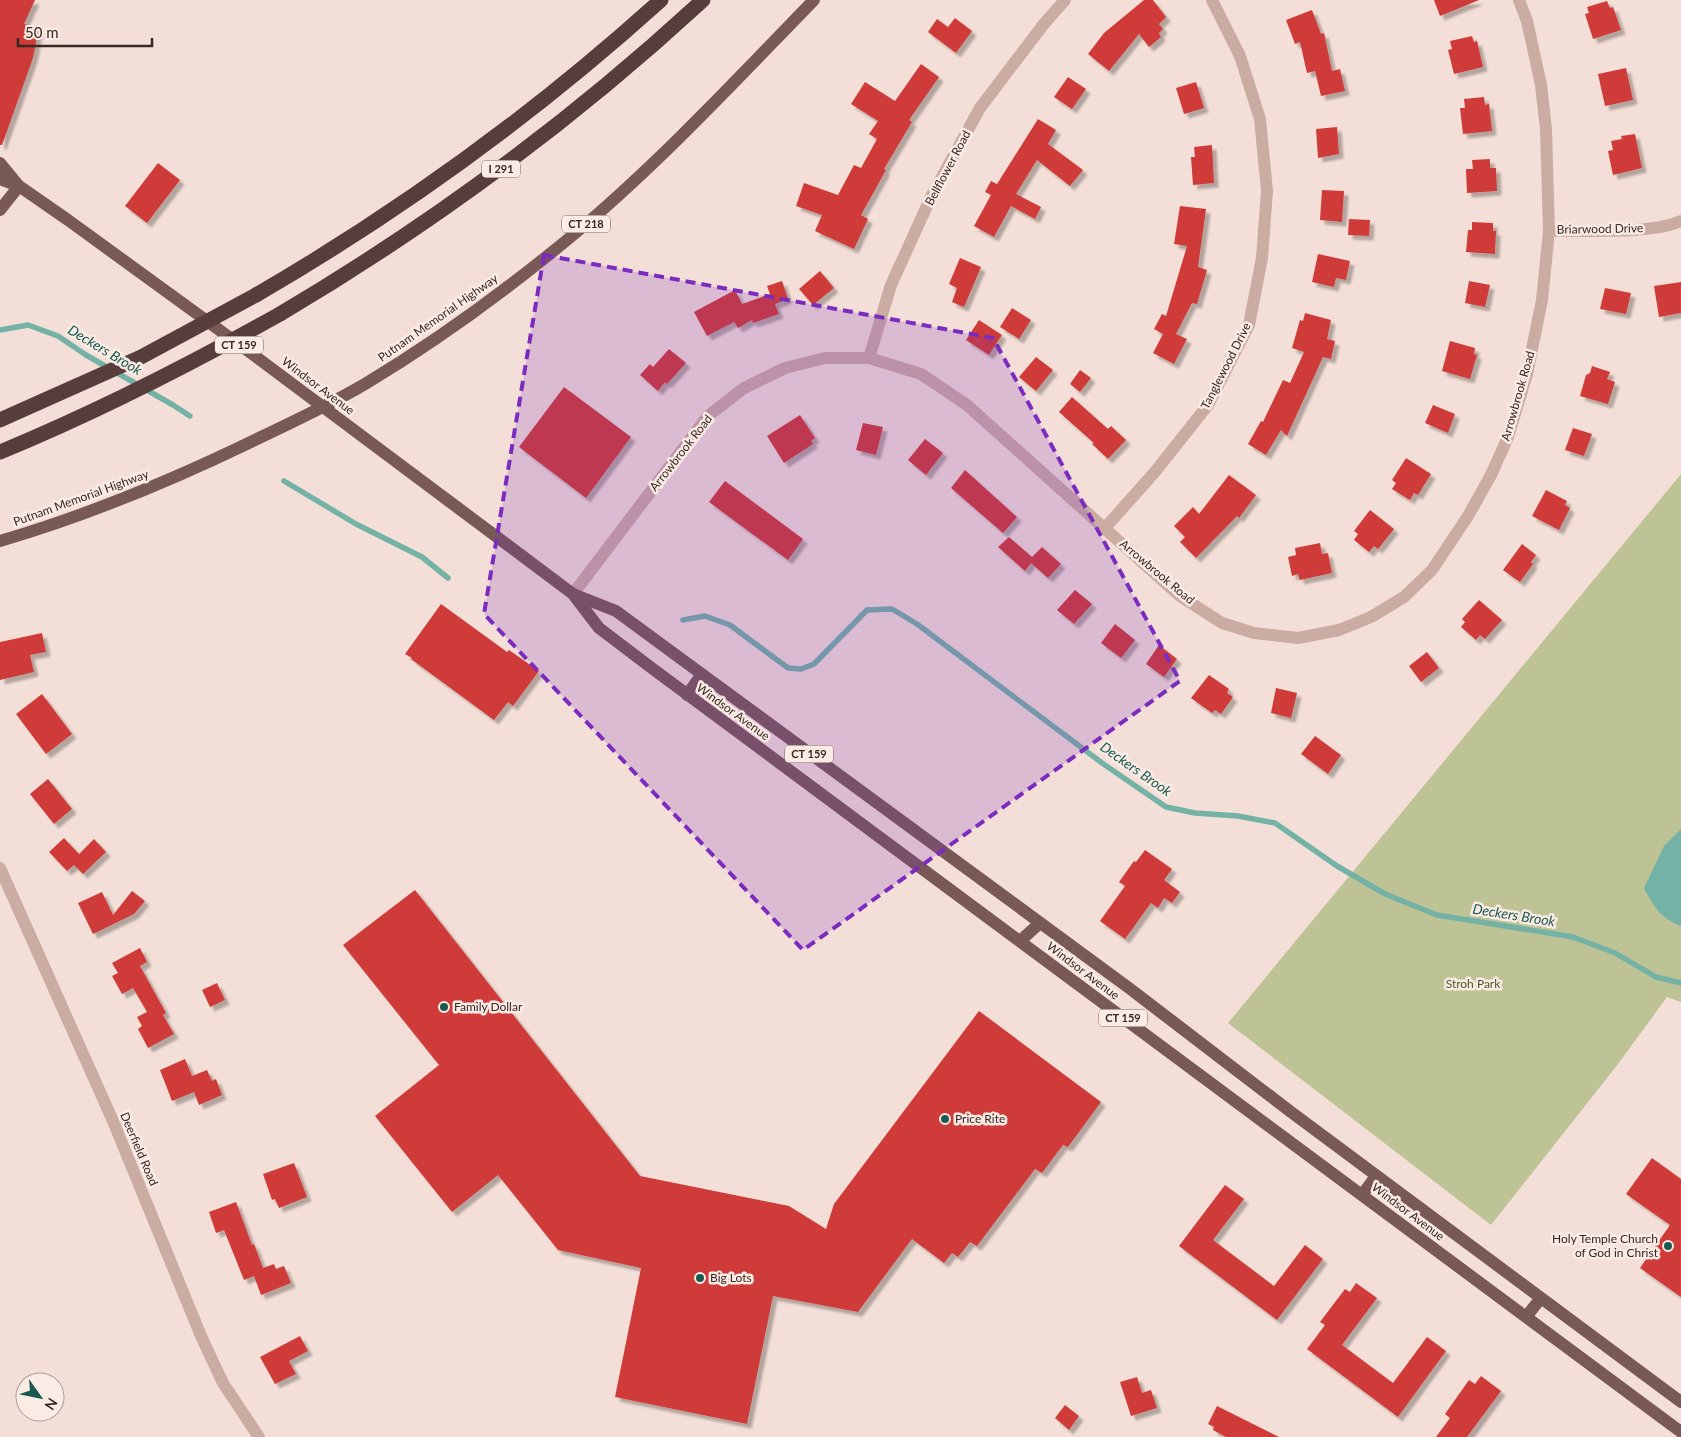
<svg xmlns="http://www.w3.org/2000/svg" width="1681" height="1437" font-family="Lato,sans-serif">
<style>
.green{fill:#bec396}
.water{fill:#74b2a6}
.lines{fill:none;stroke-linecap:round;stroke-linejoin:round}
.stream{stroke:#74b2a6;stroke-width:5.5}
.building{fill:#cf3b39;filter:url(#shadow)}
.minor{stroke:#cbaca2;stroke-width:12}
.major{stroke:#795955;stroke-width:12}
.highway{stroke:#573e3c;stroke-width:15}
.highway-bridge{stroke:#573e3c;stroke-width:15}
.marked{fill:#7b2cbf;fill-opacity:0.2;stroke:#7b2cbf;stroke-width:4;stroke-dasharray:10 6;stroke-linejoin:round}
.poi-dot{fill:#185a4f;stroke:#faebe4;stroke-width:2}
.labels{text-anchor:middle;stroke-width:5;stroke-linejoin:round;paint-order:stroke}
.shield{fill:#faebe4;stroke:#71625e;stroke-width:1}
.shield-label{font-size:11px;font-weight:bold;fill:#362725}
.street-label{font-size:12px;fill:#362725;stroke:#faebe4}
.park-label{font-size:12px;fill:#4f5627;stroke:#faebe4}
.poi-label{font-size:12px;fill:#362725;stroke:#faebe4;text-anchor:start}
.water-label{font-size:14px;font-style:italic;fill:#185a4f;stroke:#faebe4}
</style>
<defs>
<filter id="shadow"><feDropShadow dx="4.5" dy="4.5" stdDeviation="1" flood-color="#0004"/></filter>
</defs>
<rect width="100%" height="100%" fill="#f3dfd7"/>
<!-- green -->
<path class="green" d="M 1681,474 L 1681,1002 L 1667,997 L 1618,1064 L 1491,1225 L 1228,1023 Z"/>
<!-- water -->
<path class="water" d="M 1681,829 L 1681,926 C 1660,918 1654,907 1644,888 L 1664,846 Z"/>
<g class="lines">
<!-- stream -->
<path class="stream" d="M 0,330 L 28,325 L 58,336 L 86,355 L 173,405 L 190,416
M 284,481 L 356,524 L 422,557 L 448,578
M 683,620 L 705,616 L 730,625 L 788,668 L 801,669 L 814,664 L 867,610 L 892,609 L 917,624 L 1102,763 L 1166,807 L 1195,813 L 1238,816 L 1275,823 L 1337,866 L 1385,894 L 1437,915 L 1573,937 L 1615,953 L 1656,977 L 1681,983"/>
</g>
<!-- building -->
<path class="building" d="M 0,0 L 35,0 L 24,24 L 39,27 L 33,58 L 2,145 L 0,145 Z
M 1144,0 L 1153,0 L 1166,17 L 1159,24 L 1163,29 L 1159,33 L 1161,37 L 1149,47 L 1139,34 L 1109,71 L 1088,54 L 1104,33 Z
M 1434,0 L 1479,0 L 1440,16 Z
M 1607,1 L 1610,8 L 1613,7 L 1621,30 L 1593,39 L 1585,14 L 1589,13 L 1587,7 Z
M 1312,10 L 1321,34 L 1324,33 L 1332,71 L 1340,69 L 1345,91 L 1321,96 L 1315,71 L 1307,73 L 1300,42 L 1295,44 L 1286,20 Z
M 955,18 L 972,31 L 956,53 L 928,32 L 937,19 L 948,27 Z
M 1472,36 L 1474,42 L 1477,41 L 1483,67 L 1454,74 L 1448,50 L 1452,49 L 1450,41 Z
M 921,64 L 939,77 L 909,120 L 912,122 L 884,169 L 886,170 L 861,215 L 868,219 L 854,249 L 815,231 L 822,215 L 796,206 L 804,183 L 838,195 L 854,165 L 861,168 L 877,139 L 869,134 L 878,121 L 851,104 L 865,82 L 895,101 Z
M 1626,68 L 1633,100 L 1605,106 L 1598,74 Z
M 1068,77 L 1086,89 L 1072,109 L 1054,97 Z
M 1196,82 L 1204,108 L 1184,114 L 1176,88 Z
M 1484,97 L 1485,105 L 1489,104 L 1492,131 L 1463,134 L 1460,108 L 1465,108 L 1464,99 Z
M 1038,119 L 1056,130 L 1048,144 L 1083,170 L 1070,186 L 1037,160 L 1016,194 L 1041,207 L 1035,219 L 1011,206 L 994,237 L 974,226 L 991,195 L 985,192 L 991,181 L 997,184 Z
M 1337,127 L 1339,154 L 1318,158 L 1316,129 Z
M 1635,134 L 1642,168 L 1613,175 L 1608,151 L 1613,150 L 1611,141 L 1622,139 L 1621,136 Z
M 1212,145 L 1214,183 L 1193,185 L 1191,157 L 1195,157 L 1194,147 Z
M 1490,159 L 1490,168 L 1496,168 L 1497,191 L 1467,193 L 1466,169 L 1473,169 L 1472,160 Z
M 158,163 L 180,180 L 147,223 L 125,206 Z
M 1322,190 L 1344,191 L 1342,222 L 1320,220 Z
M 1180,206 L 1206,209 L 1198,267 L 1207,270 L 1197,304 L 1192,303 L 1176,334 L 1187,339 L 1174,364 L 1153,353 L 1163,334 L 1154,329 L 1162,314 L 1166,316 L 1187,246 L 1174,244 Z
M 1349,219 L 1370,220 L 1369,236 L 1348,235 Z
M 1472,222 L 1493,223 L 1493,231 L 1496,231 L 1495,254 L 1466,252 L 1468,230 L 1472,230 Z
M 1318,254 L 1350,261 L 1346,280 L 1336,278 L 1334,287 L 1312,282 Z
M 960,258 L 981,267 L 964,307 L 952,302 L 957,288 L 949,284 Z
M 820,271 L 834,288 L 813,305 L 799,289 Z
M 782,281 L 788,299 L 775,304 L 779,314 L 753,323 L 752,320 L 738,328 L 734,322 L 707,336 L 694,312 L 735,290 L 742,304 L 770,294 L 767,286 Z
M 1469,281 L 1490,285 L 1485,307 L 1465,303 Z
M 1681,282 L 1681,313 L 1659,317 L 1654,286 Z
M 1605,288 L 1631,293 L 1626,314 L 1600,309 Z
M 1012,308 L 1031,320 L 1019,339 L 1000,327 Z
M 1305,313 L 1331,320 L 1327,339 L 1335,341 L 1331,359 L 1323,357 L 1287,436 L 1281,430 L 1266,455 L 1248,444 L 1261,421 L 1263,422 L 1283,380 L 1290,383 L 1304,352 L 1292,348 L 1300,320 L 1303,321 Z
M 979,320 L 1002,335 L 989,355 L 966,340 Z
M 1450,341 L 1475,348 L 1474,354 L 1477,355 L 1470,379 L 1442,371 Z
M 669,349 L 686,363 L 667,384 L 665,382 L 658,391 L 640,375 L 650,364 L 653,367 Z
M 1036,357 L 1053,370 L 1036,391 L 1019,377 Z
M 1592,366 L 1610,372 L 1607,379 L 1615,382 L 1608,404 L 1580,396 L 1586,375 L 1590,373 Z
M 1080,370 L 1091,378 L 1080,392 L 1070,384 Z
M 564,387 L 631,437 L 586,498 L 519,447 Z
M 1072,397 L 1108,429 L 1111,426 L 1126,440 L 1108,459 L 1092,444 L 1094,443 L 1059,412 Z
M 1433,405 L 1455,414 L 1448,433 L 1425,423 Z
M 800,415 L 815,438 L 811,441 L 813,444 L 784,463 L 767,436 Z
M 863,423 L 883,427 L 876,455 L 856,450 Z
M 1573,428 L 1592,434 L 1584,456 L 1565,450 Z
M 925,439 L 943,453 L 926,475 L 908,460 Z
M 1406,458 L 1431,474 L 1418,495 L 1414,493 L 1410,500 L 1392,489 L 1396,483 L 1392,480 Z
M 965,470 L 1017,517 L 1003,533 L 951,488 Z
M 1229,475 L 1256,495 L 1239,518 L 1237,516 L 1196,558 L 1180,542 L 1185,537 L 1174,526 L 1193,507 L 1199,514 Z
M 725,481 L 803,539 L 788,560 L 709,502 Z
M 1546,490 L 1567,501 L 1565,505 L 1570,508 L 1559,530 L 1532,516 Z
M 1370,510 L 1394,529 L 1378,549 L 1374,546 L 1369,552 L 1354,540 L 1358,534 L 1354,531 Z
M 1009,537 L 1032,557 L 1042,547 L 1061,564 L 1048,578 L 1031,563 L 1025,571 L 998,547 Z
M 1320,543 L 1322,554 L 1328,553 L 1332,573 L 1300,580 L 1298,574 L 1292,576 L 1288,557 L 1296,555 L 1295,548 Z
M 1522,544 L 1536,555 L 1531,562 L 1533,564 L 1520,582 L 1503,570 Z
M 1075,590 L 1092,604 L 1074,624 L 1057,610 Z
M 1479,600 L 1502,620 L 1485,639 L 1480,635 L 1476,640 L 1461,627 L 1465,622 L 1462,619 Z
M 441,604 L 507,652 L 509,650 L 539,671 L 513,706 L 508,702 L 494,720 L 411,659 L 412,658 L 405,654 Z
M 1115,624 L 1135,640 L 1121,658 L 1101,643 Z
M 42,633 L 46,652 L 30,655 L 34,672 L 0,680 L 0,642 Z
M 1159,645 L 1177,659 L 1164,677 L 1146,664 Z
M 1427,652 L 1439,668 L 1421,682 L 1409,666 Z
M 1209,675 L 1229,689 L 1227,693 L 1233,697 L 1221,714 L 1215,710 L 1212,713 L 1191,698 Z
M 1276,688 L 1297,693 L 1291,718 L 1271,713 Z
M 42,694 L 72,734 L 46,754 L 16,714 Z
M 1315,736 L 1341,755 L 1328,774 L 1301,754 Z
M 48,779 L 72,809 L 54,824 L 30,794 Z
M 64,838 L 79,854 L 94,839 L 106,852 L 83,874 L 74,865 L 67,871 L 49,852 Z
M 1145,850 L 1172,869 L 1164,880 L 1180,892 L 1172,903 L 1164,898 L 1158,908 L 1151,903 L 1125,939 L 1100,921 L 1125,886 L 1119,882 L 1134,861 L 1136,862 Z
M 415,890 L 640,1176 L 789,1206 L 826,1229 L 834,1204 L 979,1011 L 1101,1102 L 1068,1147 L 1063,1145 L 1042,1173 L 1035,1169 L 977,1246 L 970,1242 L 958,1257 L 952,1253 L 944,1263 L 912,1239 L 858,1312 L 773,1296 L 747,1424 L 615,1397 L 641,1268 L 558,1250 L 498,1175 L 452,1212 L 375,1116 L 439,1065 L 343,945 Z
M 132,891 L 145,901 L 134,914 L 93,934 L 78,903 L 102,892 L 113,915 Z
M 140,948 L 147,962 L 140,966 L 166,1013 L 163,1015 L 174,1034 L 148,1048 L 138,1029 L 142,1026 L 137,1017 L 147,1012 L 133,988 L 122,994 L 112,976 L 118,973 L 112,963 Z
M 217,983 L 225,1000 L 210,1007 L 202,990 Z
M 185,1059 L 192,1076 L 207,1070 L 212,1081 L 216,1079 L 222,1095 L 199,1105 L 194,1092 L 172,1101 L 160,1070 Z
M 1652,1158 L 1681,1179 L 1681,1297 L 1640,1268 L 1670,1225 L 1626,1194 Z
M 294,1163 L 307,1197 L 279,1208 L 275,1199 L 272,1200 L 263,1174 Z
M 1225,1185 L 1244,1199 L 1213,1240 L 1274,1286 L 1305,1245 L 1323,1259 L 1277,1320 L 1179,1246 Z
M 236,1202 L 252,1245 L 254,1244 L 263,1268 L 274,1264 L 276,1269 L 284,1266 L 291,1283 L 261,1295 L 254,1276 L 244,1280 L 224,1230 L 216,1233 L 209,1212 Z
M 1356,1283 L 1377,1298 L 1342,1345 L 1393,1383 L 1427,1337 L 1446,1351 L 1398,1417 L 1307,1349 L 1325,1325 L 1320,1322 L 1345,1289 L 1350,1292 Z
M 300,1336 L 308,1351 L 289,1361 L 296,1374 L 275,1384 L 260,1357 Z
M 1481,1376 L 1501,1391 L 1467,1437 L 1436,1437 L 1450,1418 L 1445,1414 L 1469,1380 L 1475,1384 Z
M 1137,1377 L 1142,1393 L 1151,1390 L 1157,1408 L 1131,1416 L 1120,1382 Z
M 1065,1405 L 1079,1416 L 1069,1430 L 1055,1418 Z
M 1217,1406 L 1279,1437 L 1226,1437 L 1213,1430 L 1214,1427 L 1208,1424 Z"/>
<g class="lines">
<!-- minor -->
<path class="minor" d="M 1549,231 C 1585,230 1649,235 1681,221
M 869,358 L 891,285 L 931,197 L 980,108 L 1043,25 L 1065,0
M 1105,528 L 1154,473 L 1208,405 L 1249,325 L 1262,258 L 1267,191 L 1260,119 L 1240,56 L 1212,0
M 573,594 L 708,416 L 744,388 L 785,368 L 825,358 L 869,358 L 921,374 L 967,405 L 1180,596 L 1222,623 L 1254,633 L 1298,638 L 1339,630 L 1371,617 L 1404,597 L 1432,570 L 1468,516 L 1491,475 L 1508,437 L 1527,374 L 1542,300 L 1549,231 L 1546,129 L 1541,85 L 1527,21 L 1519,0
M 0,868 L 113,1121 L 201,1336 L 223,1383 L 259,1437"/>
<!-- major -->
<path class="major" d="M 0,163 L 19,186
M 0,179 L 19,186 L 68,220 L 255,356 L 573,594 L 599,628 L 653,669 L 1681,1432
M 0,210 L 19,186
M 0,541 C 89,515 175,479 259,438 C 295,421 331,404 365,384 C 440,339 512,286 579,230 C 663,159 738,78 814,0
M 573,594 L 616,611 L 1129,988 L 1291,1112 L 1681,1402
M 687,695 L 702,674
M 1020,941 L 1040,923
M 1362,1195 L 1376,1176
M 1526,1317 L 1541,1298"/>
<!-- highway -->
<path class="highway" d="M 256,295 C 401,211 536,113 661,0
M 280,314 C 434,223 572,121 703,0"/>
<!-- highway-bridge -->
<path class="highway-bridge" d="M 0,420 L 141,357 L 256,295
M 0,452 C 97,412 189,365 280,314"/>
</g>
<!-- marked area -->
<path class="marked" d="M 544,255 L 993,338 L 1180,681 L 803,950 L 484,614 Z"/>
<!-- markers -->
<g class="poi-dot">
<circle cx="444" cy="1007" r="5"/>
<circle cx="945" cy="1119" r="5"/>
<circle cx="1668" cy="1246" r="5"/>
<circle cx="700" cy="1278" r="5"/>
</g>
<g class="labels">
<!-- shield labels -->
<g class="shield">
<rect x="482" y="160.5" width="38" height="17" rx="4"/>
<rect x="562" y="215.5" width="48" height="17" rx="4"/>
<rect x="215" y="336.5" width="48" height="17" rx="4"/>
<rect x="785" y="745.5" width="48" height="17" rx="4"/>
<rect x="1099" y="1009.5" width="48" height="17" rx="4"/>
</g>
<g class="shield-label">
<text x="501" y="173">I 291</text>
<text x="586" y="228">CT 218</text>
<text x="239" y="349">CT 159</text>
<text x="809" y="758">CT 159</text>
<text x="1123" y="1022">CT 159</text>
</g>
<!-- street labels -->
<g class="street-label">
<text transform="translate(948 168) rotate(-62)" y="4">Bellflower Road</text>
<text transform="translate(1600 229) rotate(-1)" y="4">Briarwood Drive</text>
<text transform="translate(438 318) rotate(-35)" y="4">Putnam Memorial Highway</text>
<text transform="translate(1226 366) rotate(-63)" y="4">Tanglewood Drive</text>
<text transform="translate(318 386) rotate(37)" y="4">Windsor Avenue</text>
<text transform="translate(1518 396) rotate(-74)" y="4">Arrowbrook Road</text>
<text transform="translate(681 453) rotate(-52)" y="4">Arrowbrook Road</text>
<text transform="translate(81 498) rotate(-20)" y="4">Putnam Memorial Highway</text>
<text transform="translate(1157 572) rotate(40)" y="4">Arrowbrook Road</text>
<text transform="translate(733 712) rotate(36)" y="4">Windsor Avenue</text>
<text transform="translate(1083 971) rotate(37)" y="4">Windsor Avenue</text>
<text transform="translate(139 1149) rotate(67)" y="4">Deerfield Road</text>
<text transform="translate(1408 1212) rotate(37)" y="4">Windsor Avenue</text>
</g>
<!-- park labels -->
<g class="park-label">
<text x="1473" y="988">Stroh Park</text>
</g>
<!-- poi labels -->
<g class="poi-label">
<text x="454" y="1011">Family Dollar</text>
<text x="955" y="1123">Price Rite</text>
<text x="1658" y="1243" text-anchor="end">Holy Temple Church<tspan x="1658" dy="14">of God in Christ</tspan></text>
<text x="710" y="1282">Big Lots</text>
</g>
<!-- water labels -->
<g class="water-label">
<text transform="translate(105 350) rotate(31)" y="5">Deckers Brook</text>
<text transform="translate(1136 769) rotate(35)" y="5">Deckers Brook</text>
<text transform="translate(1514 915) rotate(9)" y="5">Deckers Brook</text>
</g>
</g>
<!-- north arrow -->
<g transform="translate(40 1397) rotate(123)"><circle r="24" fill="#faebe4" stroke="#ac9d98"/>
<path d="M0-4L9 19L0 12L-9 19Z" fill="#185a4f"/>
<text y="-8" font-size="14" font-weight="bold" text-anchor="middle" fill="#362725">N</text>
</g>
<!-- scale -->
<path d="M18 38v8h134v-8" fill="none" stroke="#362725" stroke-width="2.5"/>
<text x="25" y="38" font-size="15" fill="#362725" stroke="#faebe4" stroke-width="4" paint-order="stroke">50 m</text>
</svg>
